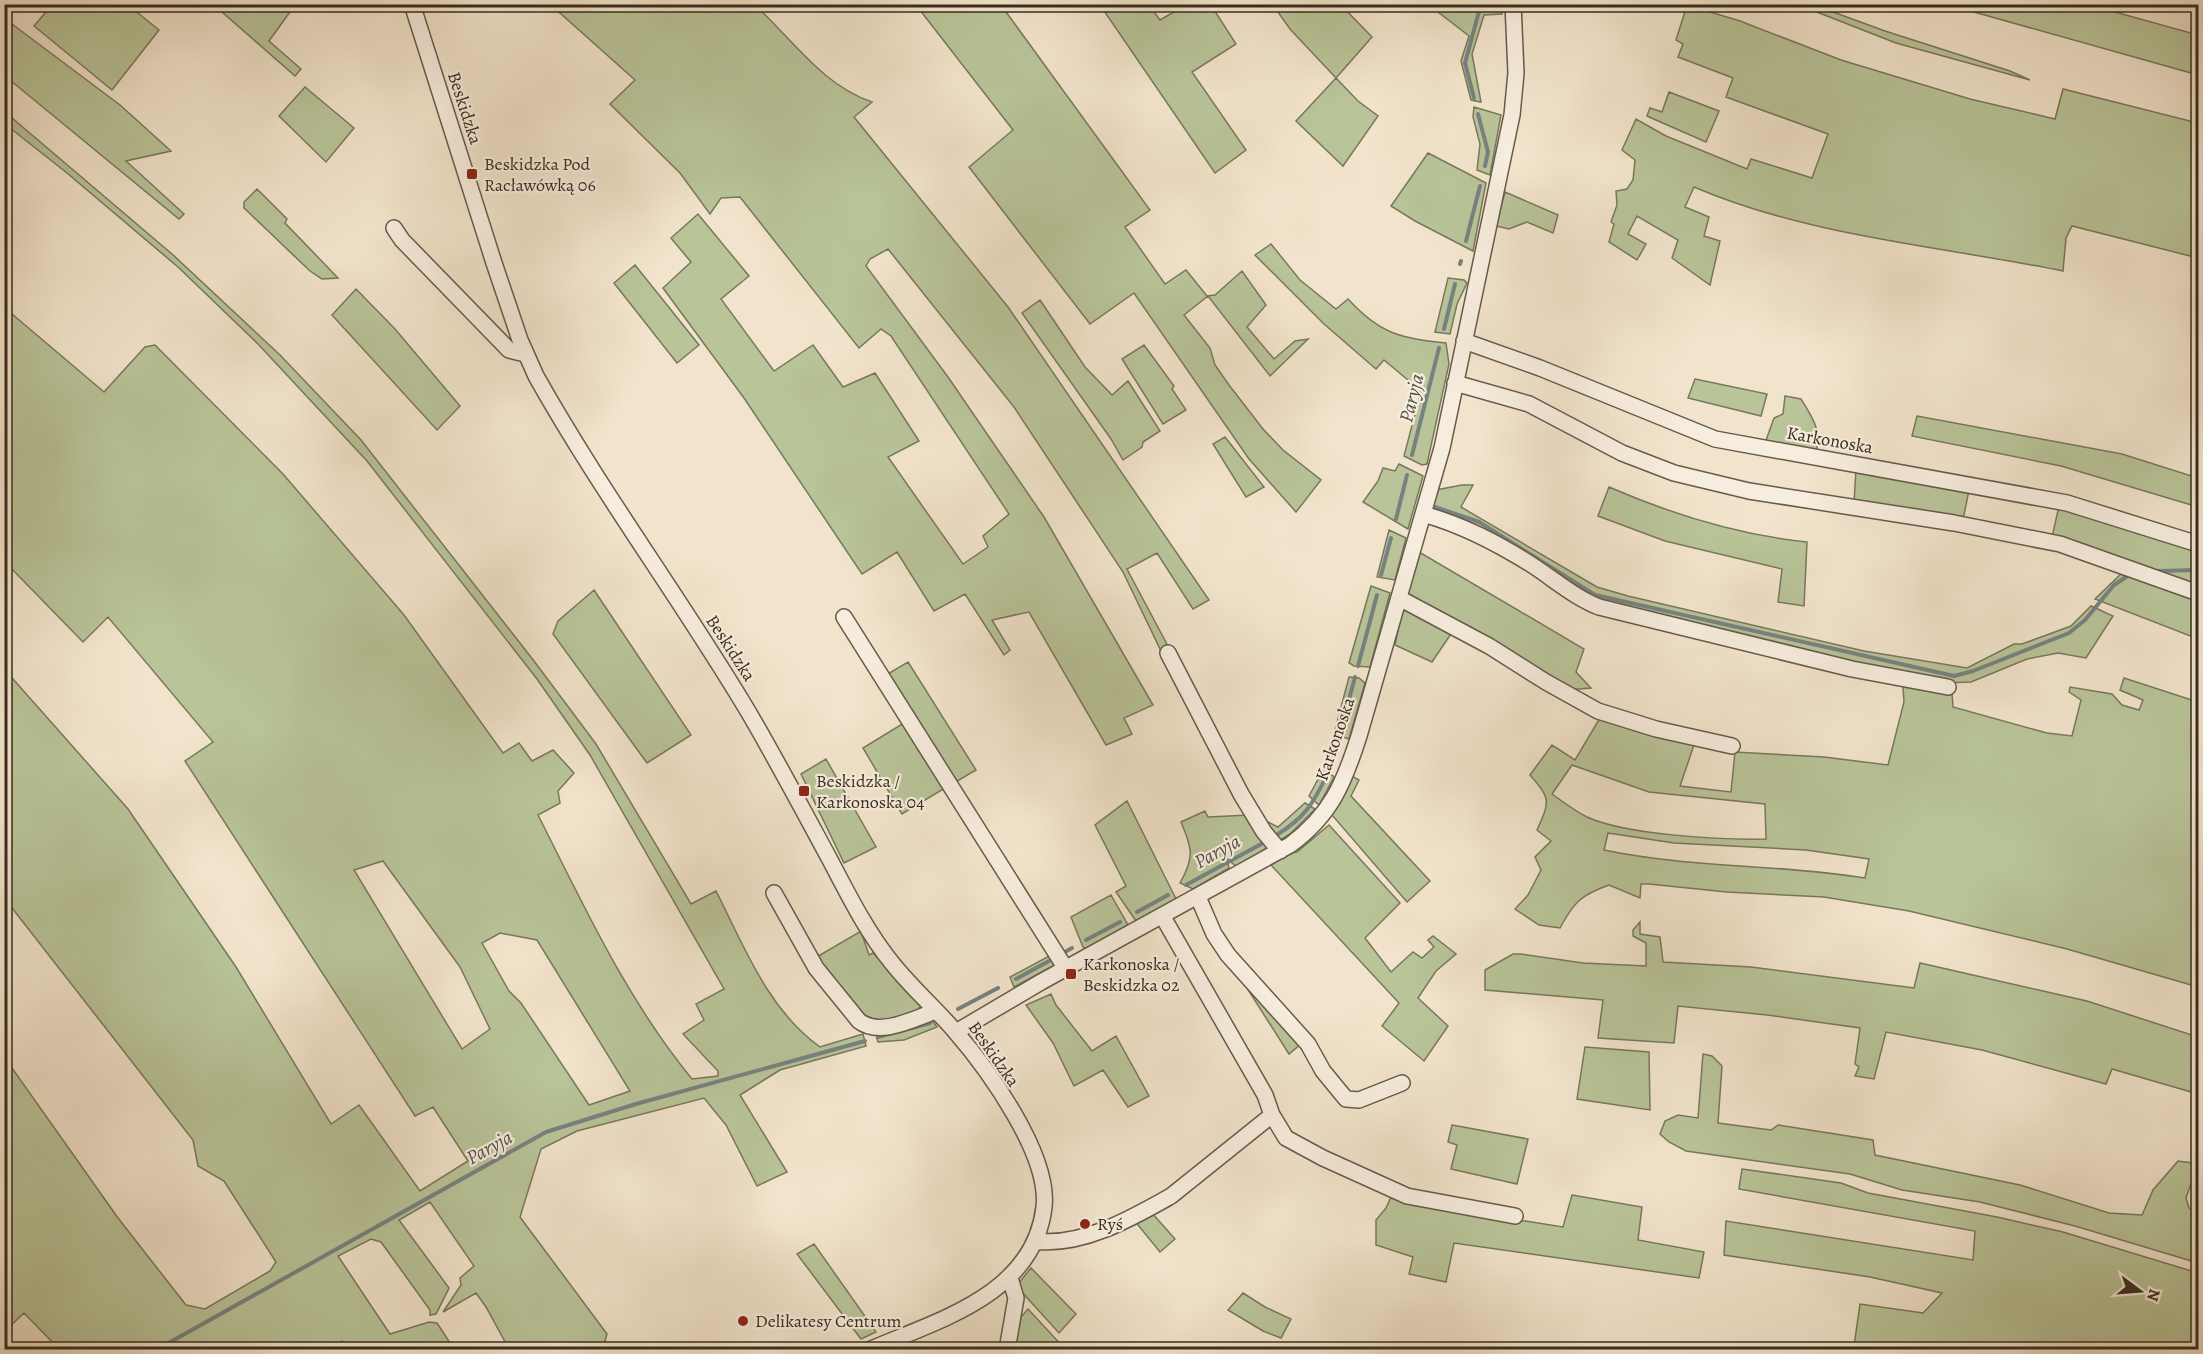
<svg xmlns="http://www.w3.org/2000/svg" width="2203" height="1354" font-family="Alegreya,serif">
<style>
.green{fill:#b9c499;stroke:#78785c;stroke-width:1.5;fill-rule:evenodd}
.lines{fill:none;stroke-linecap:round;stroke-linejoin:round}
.stream{stroke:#788281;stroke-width:4}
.minor-casing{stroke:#665b4a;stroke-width:18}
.minor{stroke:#f7edde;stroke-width:15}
.poi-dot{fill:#8f2418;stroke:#f7edde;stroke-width:2}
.labels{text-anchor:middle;stroke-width:4.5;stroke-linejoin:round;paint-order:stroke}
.street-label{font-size:18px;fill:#382d1e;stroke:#f7edde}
.poi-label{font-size:18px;fill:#382d1e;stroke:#f7edde;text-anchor:start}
.water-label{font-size:20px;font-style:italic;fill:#525047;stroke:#f7edde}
</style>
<rect width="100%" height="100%" fill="#f2e4cc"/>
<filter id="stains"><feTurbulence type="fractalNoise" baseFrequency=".00333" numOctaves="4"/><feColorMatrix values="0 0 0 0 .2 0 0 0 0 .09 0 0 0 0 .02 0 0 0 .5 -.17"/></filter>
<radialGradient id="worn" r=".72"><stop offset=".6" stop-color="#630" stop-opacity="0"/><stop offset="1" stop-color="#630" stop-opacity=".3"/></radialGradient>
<!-- green -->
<path class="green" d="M 128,5 L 159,30 L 112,90 L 34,26 L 52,5 Z
M 214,5 L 295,5 L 269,41 L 301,69 L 295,76 Z
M 551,5 L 755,5 C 792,39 822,85 872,102 L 854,117 L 1008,307 L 1209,600 L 1193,609 L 1157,553 L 1127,569 L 1169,648 L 1162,653 L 1123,572 L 1014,407 L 888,249 L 870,259 L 866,266 L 948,377 L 1044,517 L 1153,705 L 1124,718 L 1132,734 L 1106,745 L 1029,612 L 992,620 L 1010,650 L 1004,655 L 965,594 L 934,611 L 897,552 L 862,574 L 744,398 L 663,288 L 691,262 L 671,238 L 698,214 L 749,276 L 721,299 L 774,371 L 813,345 L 843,387 L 875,373 L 919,441 L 888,457 L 963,564 L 988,547 L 983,536 L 1009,514 L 891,336 L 881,329 L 859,348 L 740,197 L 721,198 L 710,214 L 680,173 L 610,104 L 635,80 Z
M 916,5 L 1001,5 L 1150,210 L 1125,227 L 1165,284 L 1186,270 L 1207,296 L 1215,295 L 1242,271 L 1266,305 L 1247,327 L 1274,359 L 1295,341 L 1308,339 L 1270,376 L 1208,296 L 1184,315 L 1210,348 L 1215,365 L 1229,385 L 1263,429 L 1283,450 L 1321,480 L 1296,512 L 1249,459 L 1134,293 L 1090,324 L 969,167 L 1013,130 Z
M 1100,5 L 1149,5 L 1160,20 L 1186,5 L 1211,5 L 1236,44 L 1192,72 L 1246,150 L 1215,173 Z
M 1273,5 L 1341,5 L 1372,37 L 1336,78 L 1358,101 L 1378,116 L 1343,166 L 1296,121 L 1336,78 L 1290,29 Z
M 1429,5 L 1502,5 L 1502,14 L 1484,15 L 1472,54 L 1481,102 L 1471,100 L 1461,61 L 1469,36 Z
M 1687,5 L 1740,21 L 1841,60 L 1970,99 L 2055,119 L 2063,89 L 2198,123 L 2198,258 L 2072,226 L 2066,238 L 2063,271 C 1940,246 1811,237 1694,187 L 1685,207 L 1709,217 L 1704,236 L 1720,241 L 1710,285 L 1672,258 L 1678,240 L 1637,216 L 1628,234 L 1646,244 L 1637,260 L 1609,242 L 1614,224 L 1611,222 L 1617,205 L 1616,191 L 1627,189 L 1633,180 L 1635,160 L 1622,150 L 1636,119 L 1666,136 L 1747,169 L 1751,159 L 1812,178 L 1828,134 L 1726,97 L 1733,78 L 1678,57 L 1683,44 L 1676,40 Z
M 1799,5 L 1814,5 L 1885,31 L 2010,71 L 2030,80 L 1896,43 Z
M 1949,5 L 2090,5 L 2198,35 L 2198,75 Z
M 4,18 L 120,105 L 171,151 L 126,161 L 184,214 L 179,219 L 5,76 Z
M 305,87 L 354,128 L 326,162 L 279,116 Z
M 1669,92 L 1719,111 L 1706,142 L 1647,116 L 1650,108 L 1662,112 Z
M 1474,107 L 1501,115 L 1490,175 L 1477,170 L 1480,144 L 1473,117 Z
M 5,112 L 172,254 L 280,355 L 361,440 L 534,661 L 596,744 L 691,904 L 716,891 C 744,946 768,1010 820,1047 L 863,1034 L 866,1046 L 780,1070 L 740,1095 L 787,1172 L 757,1186 L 726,1125 L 704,1098 L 577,1131 L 541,1149 L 520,1217 L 607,1334 L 605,1341 L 610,1349 L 509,1349 L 486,1307 L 476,1293 L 443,1312 L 461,1285 L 460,1278 L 474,1266 L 430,1202 L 399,1220 L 449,1288 L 436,1314 L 430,1315 L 430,1310 L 381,1242 L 371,1239 L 338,1256 L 390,1334 L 429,1322 L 437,1323 L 454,1349 L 346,1349 L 342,1341 L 326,1350 L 59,1349 L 24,1313 L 5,1331 L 5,1058 L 118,1218 L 186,1305 L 205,1309 L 270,1271 L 276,1262 L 224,1181 L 198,1166 L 193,1140 L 5,899 L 5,670 L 128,809 L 236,967 L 331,1124 L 359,1105 L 420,1191 L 468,1161 L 433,1107 L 415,1116 L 185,761 L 213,742 L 108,617 L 83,642 L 5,562 L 5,308 L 104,392 L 145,347 L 155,345 L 283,474 L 404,615 L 503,753 L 519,743 L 532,761 L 553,750 L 574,773 L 558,791 L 560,803 L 538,815 C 584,906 627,1000 692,1079 L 718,1076 L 718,1071 L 683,1034 L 704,1020 L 696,1004 L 724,989 L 590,755 L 537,679 L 367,461 L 258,344 L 178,267 L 67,173 L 5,124 ZM 383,861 L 460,967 L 490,1029 L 462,1049 L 354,870 ZM 500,933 L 537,940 L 630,1091 L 589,1105 L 521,1003 L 509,991 L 482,943 Z
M 1428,153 L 1486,183 L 1473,251 L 1415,221 L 1391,206 Z
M 257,189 L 287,219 L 285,223 L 338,278 L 322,279 L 310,271 L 244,208 L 244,202 Z
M 1505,192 L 1558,215 L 1553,233 L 1527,222 L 1509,229 L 1496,226 Z
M 1271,244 L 1300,280 L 1336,309 L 1348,299 C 1380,334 1400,338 1446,343 L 1449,364 L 1427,464 L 1422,465 L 1404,456 L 1421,391 L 1384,360 L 1376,369 L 1324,324 L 1255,255 Z
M 635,265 L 699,345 L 677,363 L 614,283 Z
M 1448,278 L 1464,280 L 1467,283 L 1457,304 L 1450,334 L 1435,332 Z
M 356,289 L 395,329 L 460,406 L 437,430 L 332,315 Z
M 1040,300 L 1085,367 L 1112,395 L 1128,381 L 1160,431 L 1143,442 L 1142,447 L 1123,460 L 1111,439 L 1022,313 Z
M 1144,345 L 1174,386 L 1172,389 L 1186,410 L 1163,424 L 1122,359 Z
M 1695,379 L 1767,394 L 1761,416 L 1688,398 Z
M 1785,396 L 1801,399 C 1812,417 1822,430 1816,452 L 1765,443 L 1774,418 L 1783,414 Z
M 1917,416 L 2122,454 L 2198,478 L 2198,507 L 2061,466 L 1912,436 Z
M 1225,437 L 1264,487 L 1246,497 L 1213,444 Z
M 1399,464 L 1423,476 L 1408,529 L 1363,502 L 1378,481 L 1383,468 L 1395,471 Z
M 1856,469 L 1969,490 L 1963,520 L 1854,503 Z
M 1462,485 L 1473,485 L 1461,507 L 1597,587 L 1628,596 L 1864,651 L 1967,668 L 2014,644 L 2022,644 L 2071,626 L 2091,606 L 2113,616 L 2086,658 L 2058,653 L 2027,659 L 1971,682 L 1944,683 L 1883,673 L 1593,600 L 1430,510 L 1436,490 Z
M 1609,487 C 1671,514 1739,535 1807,542 L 1804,606 L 1778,602 L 1782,569 L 1665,541 L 1598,516 Z
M 2059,506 L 2198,548 L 2198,588 L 2052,537 Z
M 1389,530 L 1406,538 L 1395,580 L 1377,577 Z
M 1419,552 L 1584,649 L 1576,672 L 1591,688 L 1565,690 L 1407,597 Z
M 2129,571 L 2198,597 L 2198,639 L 2095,599 L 2121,574 Z
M 1371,586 L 1390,593 L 1370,667 L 1354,666 L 1349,663 Z
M 594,590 L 691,735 L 647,763 L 553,634 L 558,621 Z
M 1408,606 L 1453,631 L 1432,662 L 1395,645 L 1402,610 Z
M 908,662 L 976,770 L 954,783 L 886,675 Z
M 1349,677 L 1359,678 L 1365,683 L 1349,739 L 1334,734 Z
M 2124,678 L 2198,702 L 2198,987 L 2067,949 L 1909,911 L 1824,897 L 1727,892 L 1649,884 L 1641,884 L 1640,898 L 1609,885 C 1581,895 1574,902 1560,928 L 1539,925 L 1515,909 L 1528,895 L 1541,870 L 1535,857 L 1551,841 L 1537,830 C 1550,801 1551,799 1530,775 L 1552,745 L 1575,760 L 1600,718 L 1694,745 L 1680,786 L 1731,792 L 1735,752 L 1824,757 L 1888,765 L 1904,702 L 1903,687 L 1952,693 L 1953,707 L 2047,733 L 2072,736 L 2081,700 L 2069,692 L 2070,687 L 2112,694 L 2122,705 L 2139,710 L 2143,700 L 2120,690 ZM 1572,765 L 1649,792 L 1765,804 L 1766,839 C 1722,840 1626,835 1587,817 C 1575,811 1563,802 1552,794 ZM 1608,833 L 1674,843 L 1806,850 L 1869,859 L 1865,878 C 1778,864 1690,868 1604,850 Z
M 907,721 L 945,788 L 902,814 L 863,748 Z
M 826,759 L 876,847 L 844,863 L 801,774 Z
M 1324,768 L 1334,777 L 1319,805 L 1309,796 Z
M 1352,776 L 1359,780 L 1351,796 L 1430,881 L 1407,902 L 1332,815 Z
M 1127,801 L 1176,899 L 1136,921 L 1116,892 L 1126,886 L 1095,825 Z
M 1305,803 L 1315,809 L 1290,834 L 1277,842 L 1262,824 L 1268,822 L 1278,827 Z
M 1205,811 L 1208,817 L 1249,815 L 1270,846 L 1236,866 L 1227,859 L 1229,868 L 1193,889 L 1180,883 C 1195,857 1192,848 1181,822 Z
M 1329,825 L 1400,903 L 1365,938 L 1391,972 L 1413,952 L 1422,958 L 1434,947 L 1428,940 L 1433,936 L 1456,954 L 1436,971 L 1418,998 L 1448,1026 L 1424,1061 L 1382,1026 L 1399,1003 L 1271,865 L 1290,853 L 1297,852 Z
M 1111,895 L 1128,925 L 1086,949 L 1083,947 L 1071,917 Z
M 1640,922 L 1640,934 L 1660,937 L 1663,962 L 1751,967 L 1914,988 L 1920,963 L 2087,1001 L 2198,1037 L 2198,1094 L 2112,1069 L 2106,1084 L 1982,1050 L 1886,1032 L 1874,1079 L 1855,1076 L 1859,1067 L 1855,1064 L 1860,1028 L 1767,1015 L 1678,1006 L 1674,1043 L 1598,1038 L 1603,1000 L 1485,990 L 1485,970 L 1513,954 L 1521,954 L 1583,963 L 1646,966 L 1646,943 L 1633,936 L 1633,930 Z
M 861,931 L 869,955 L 873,953 L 922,1005 C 912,1018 881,1024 866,1022 L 815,958 Z
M 1051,955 L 1055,965 L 1014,987 L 1010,977 Z
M 1245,985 L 1302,1043 L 1289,1054 Z
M 1051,994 L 1056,1005 L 1092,1051 L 1116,1036 L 1149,1096 L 1128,1107 L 1103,1070 L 1074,1086 L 1053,1043 L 1026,1005 Z
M 931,1019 L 937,1027 L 904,1040 L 878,1042 L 876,1035 Z
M 1585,1047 L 1649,1052 L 1650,1110 L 1577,1099 Z
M 1703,1054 L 1712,1056 L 1722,1066 L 1718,1123 L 1771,1130 L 1778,1125 L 1873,1140 L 1875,1155 L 2020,1185 L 2109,1213 L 2142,1215 L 2153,1190 L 2178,1161 L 2193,1163 L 2196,1169 L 2186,1198 L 2189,1208 L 2198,1211 L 2198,1263 L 2075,1226 L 1980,1202 L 1902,1190 L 1850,1174 L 1686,1151 L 1669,1142 L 1660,1134 L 1665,1121 L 1678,1115 L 1698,1118 Z
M 1452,1125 L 1528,1139 L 1517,1184 L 1451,1169 L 1457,1145 L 1448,1142 Z
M 1742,1169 L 1841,1183 L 1868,1193 L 1997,1217 L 2063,1232 L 2198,1273 L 2198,1349 L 1870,1350 L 1854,1346 L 1860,1304 L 1923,1313 L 1942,1293 L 1870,1277 L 1724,1255 L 1726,1221 L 1973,1260 L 1975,1231 L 1739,1189 Z
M 1572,1195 L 1642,1207 L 1638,1240 L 1704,1252 L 1699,1278 L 1454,1243 L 1446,1282 L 1409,1274 L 1413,1257 L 1376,1245 L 1376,1220 L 1386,1208 L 1391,1197 L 1436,1207 L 1563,1227 Z
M 1151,1212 L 1175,1239 L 1160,1252 L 1134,1220 Z
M 814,1244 L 876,1332 L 861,1339 L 797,1254 Z
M 1031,1268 L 1076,1314 L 1059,1333 L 1020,1290 L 1018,1284 Z
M 1243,1293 L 1265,1307 L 1291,1319 L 1281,1338 L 1263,1331 L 1228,1310 Z
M 1028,1309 L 1065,1349 L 1013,1350 L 1021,1317 Z"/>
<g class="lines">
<!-- stream -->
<path class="stream" d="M 1474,98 L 1465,63 L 1481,4
M 1478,114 L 1488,152 L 1485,166
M 1466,241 L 1480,186
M 1460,264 L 1461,261
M 1444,329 L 1455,284
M 1412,455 L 1439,348
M 1435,507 L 1479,522 L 1595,595 L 1954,676 L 1973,671 L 2069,633 L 2085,620 L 2114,585 L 2129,575
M 1396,519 L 1407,475
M 2157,571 L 2198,570
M 1381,575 L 1391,538
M 1358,666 L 1377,595
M 1341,729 L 1355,677
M 1332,765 L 1336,748
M 1278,834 C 1304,818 1313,804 1326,777
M 1186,885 L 1263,843
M 1137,912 L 1168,895
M 1086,940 L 1120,922
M 1063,953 L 1072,948
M 1016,979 L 1049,961
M 958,1009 L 998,988
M 908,1029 L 930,1023
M 878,1037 L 892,1033
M 156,1350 L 546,1132 L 636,1104 L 865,1041"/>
<!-- minor casing -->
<g class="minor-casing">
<path id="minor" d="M 412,4 L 494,263 L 520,340 L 536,376 C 601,492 681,599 749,713 C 777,761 803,810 829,858 C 848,894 866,931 892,963 C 911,987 934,1007 954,1030 C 988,1069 1050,1155 1044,1207 C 1034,1295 938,1320 869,1350
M 394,228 L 402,240 L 509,350 L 525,354
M 1464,341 L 1540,368 L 1715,439 L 2067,503 L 2198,544
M 1455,383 L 1529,404 L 1622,453 L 1674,473 L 1749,491 L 1954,523 L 2060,544 L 2198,593
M 1423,514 C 1463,525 1497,543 1532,565 C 1555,580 1574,597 1599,607 L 1852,669 L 1948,687
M 1399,598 L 1489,646 L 1546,682 L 1598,711 L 1656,729 L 1732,746
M 844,617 L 1066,969
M 1168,653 L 1241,794 L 1264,832 L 1280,851
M 774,893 L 816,968 L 859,1021 C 880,1037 913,1019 936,1011
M 1198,897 L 1214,934 L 1228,955 L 1308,1044 L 1323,1071 L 1346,1099 L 1359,1100 L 1402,1083
M 1163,917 L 1265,1095 L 1272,1115 L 1286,1138 L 1323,1158 L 1407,1196 L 1515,1216
M 956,1032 L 1041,982 L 1290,845 C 1331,815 1344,783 1359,736 L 1442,448 L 1512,115 L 1516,73 L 1513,4
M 1035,1241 C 1082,1247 1132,1218 1171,1196 L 1272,1115
M 1007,1350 L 1016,1298 L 1010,1278"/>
</g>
<!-- minor -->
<use href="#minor" class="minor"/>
</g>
<!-- markers -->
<g class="poi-dot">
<rect x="466" y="168" width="12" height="12" rx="3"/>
<rect x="798" y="785" width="12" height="12" rx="3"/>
<rect x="1065" y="968" width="12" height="12" rx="3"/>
<circle cx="1085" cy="1224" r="6"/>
<circle cx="743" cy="1321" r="6"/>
</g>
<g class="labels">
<!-- street labels -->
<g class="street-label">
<text transform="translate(465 108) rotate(72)" y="6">Beskidzka</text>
<text transform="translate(1830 440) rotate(10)" y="6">Karkonoska</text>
<text transform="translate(731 648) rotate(57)" y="6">Beskidzka</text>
<text transform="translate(1335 739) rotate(-71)" y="6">Karkonoska</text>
<text transform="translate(994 1054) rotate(55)" y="6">Beskidzka</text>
</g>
<!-- poi labels -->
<g class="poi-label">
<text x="484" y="170">Beskidzka Pod<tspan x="484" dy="21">Racławówką 06</tspan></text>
<text x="816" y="787">Beskidzka /<tspan x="816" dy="21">Karkonoska 04</tspan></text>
<text x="1083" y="970">Karkonoska /<tspan x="1083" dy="21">Beskidzka 02</tspan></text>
<text x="1097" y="1230">Ryś</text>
<text x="755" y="1327">Delikatesy Centrum</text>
</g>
<!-- water labels -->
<g class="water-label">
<text transform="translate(1411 398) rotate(-76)" y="7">Paryja</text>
<text transform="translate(1217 851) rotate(-29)" y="7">Paryja</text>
<text transform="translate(489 1147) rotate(-29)" y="7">Paryja</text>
</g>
</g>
<!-- margin -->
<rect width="2203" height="1354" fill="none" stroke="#f2e4cc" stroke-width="24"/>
<rect x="6" y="6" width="2191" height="1342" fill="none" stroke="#382d1e" stroke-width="3"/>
<rect x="12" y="12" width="2179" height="1330" fill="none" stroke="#382d1e" stroke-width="1.5"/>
<!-- north arrow -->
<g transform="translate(2140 1291) rotate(106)" stroke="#f7edde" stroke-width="4.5" paint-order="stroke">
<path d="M0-4.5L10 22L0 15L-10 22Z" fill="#382d1e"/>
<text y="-9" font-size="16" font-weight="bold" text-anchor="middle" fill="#382d1e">N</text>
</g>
<rect width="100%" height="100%" filter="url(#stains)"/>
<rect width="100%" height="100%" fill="url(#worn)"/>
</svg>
